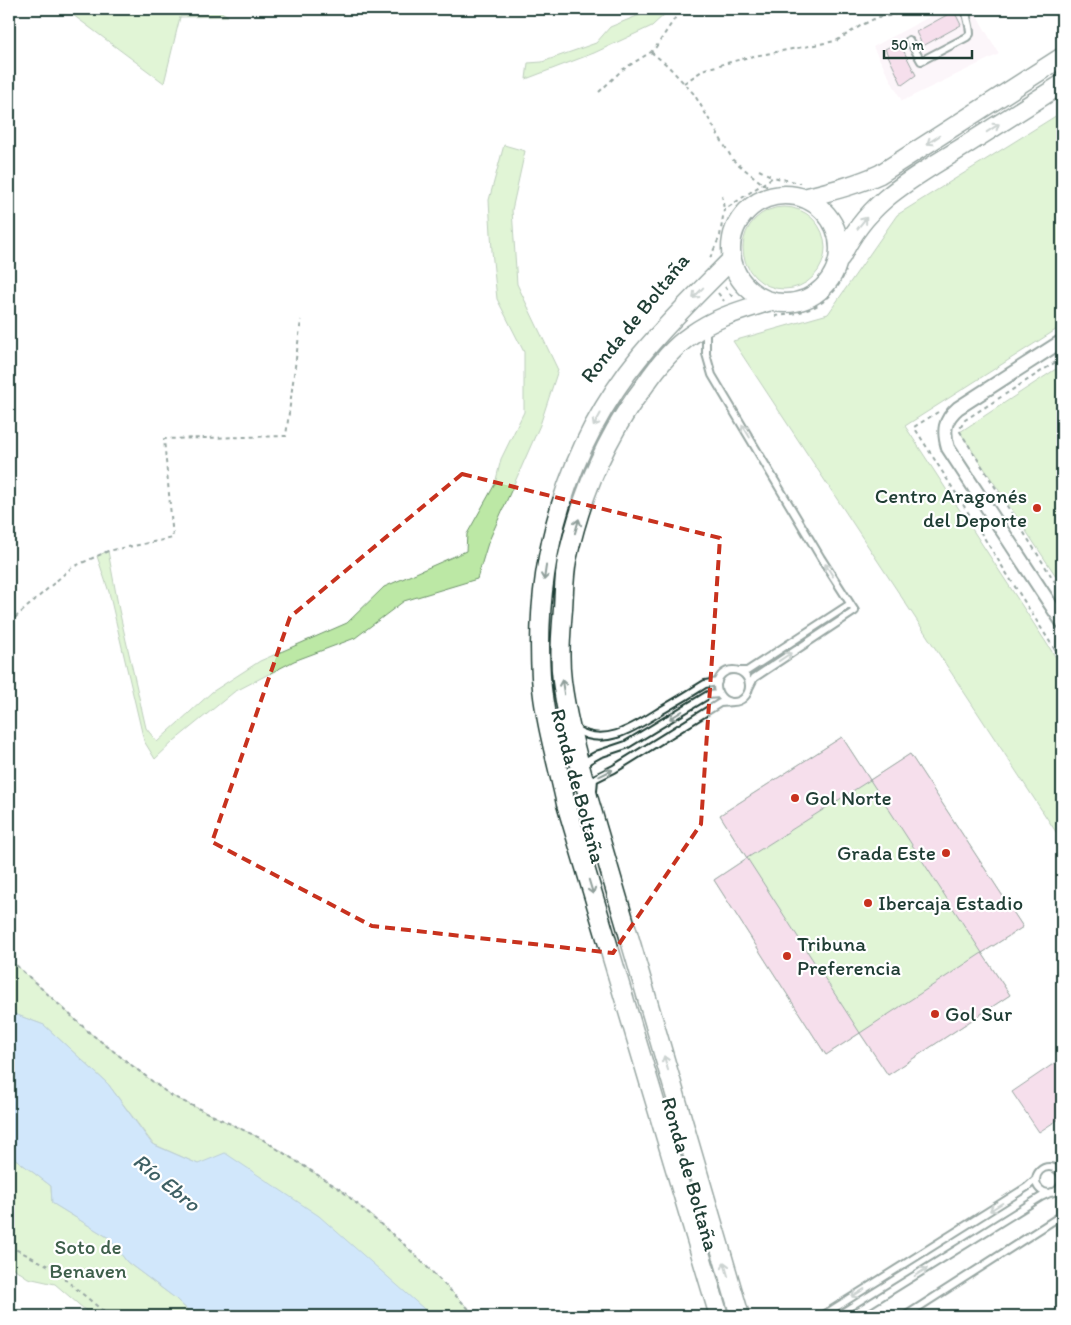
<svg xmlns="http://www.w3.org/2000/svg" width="1071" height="1325" font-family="Itim,sans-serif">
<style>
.built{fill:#f9eaf3}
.green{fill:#bce8a5;stroke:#6e926c}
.water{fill:#9acbf6;stroke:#6992a8}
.building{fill:#ecb9d6;stroke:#1f3d34}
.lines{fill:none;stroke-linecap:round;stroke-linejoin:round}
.service-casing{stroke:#1f3d34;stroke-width:10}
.minor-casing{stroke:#1f3d34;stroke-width:16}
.secondary-casing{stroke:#1f3d34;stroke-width:21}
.path{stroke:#1f3d34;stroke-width:2;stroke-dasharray:4 4;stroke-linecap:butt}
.service{stroke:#fff;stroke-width:6}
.minor{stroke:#fff;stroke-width:12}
.secondary{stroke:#fff;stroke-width:18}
.oneway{stroke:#8f9e9a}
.marked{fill:none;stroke:#c8321e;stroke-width:4;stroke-dasharray:10 6;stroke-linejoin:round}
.poi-dot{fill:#c8321e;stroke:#fff;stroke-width:2}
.labels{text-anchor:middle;stroke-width:4.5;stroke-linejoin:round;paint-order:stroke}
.street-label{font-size:21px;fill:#1f3d34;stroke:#fff}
.poi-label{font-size:21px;fill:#1f3d34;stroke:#fff;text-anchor:start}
.park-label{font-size:21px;fill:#3e5f4b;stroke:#fff}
.water-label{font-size:22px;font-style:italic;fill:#3e6064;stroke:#fff}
</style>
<rect width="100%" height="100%" fill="#fff"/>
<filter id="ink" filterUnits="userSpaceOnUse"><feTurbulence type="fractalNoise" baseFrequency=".02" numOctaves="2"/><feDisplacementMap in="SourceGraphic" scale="10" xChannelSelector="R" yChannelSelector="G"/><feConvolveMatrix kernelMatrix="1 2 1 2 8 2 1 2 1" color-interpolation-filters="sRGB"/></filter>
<g filter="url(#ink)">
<!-- built -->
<path class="built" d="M 944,9 L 973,9 L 999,54 L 902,101 L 873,47 Z"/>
<!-- green -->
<path class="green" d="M 65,9 L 216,9 L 228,16 L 180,17 L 164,83 Z
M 654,9 L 666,9 L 666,13 L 652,26 L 594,53 L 526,79 L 528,63 L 542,62 L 596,43 L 610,27 Z
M 1062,112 L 1062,326 L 905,426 L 1062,667 L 1062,841 L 733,341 L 828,314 L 897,215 Z
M 504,145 L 525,151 L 512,210 L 517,284 L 558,370 L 540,425 L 488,543 L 477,579 L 404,601 L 355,638 L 294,661 L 234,692 L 174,741 L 155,759 L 144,741 L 109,592 L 97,556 L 108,551 L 119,610 L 146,728 L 157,742 L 212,692 L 260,661 L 347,623 L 384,587 L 466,551 L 467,534 L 495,484 L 501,459 L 524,412 L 524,352 L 497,299 L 492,251 L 489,200 Z
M743 248a41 41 0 1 1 82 0a41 41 0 1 1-82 0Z
M 1062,365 L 1062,585 L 960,432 Z
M 842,737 L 870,780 L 910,754 L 1023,927 L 982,953 L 1010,995 L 888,1075 L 860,1033 L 826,1055 L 714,880 L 747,858 L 720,815 Z
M 9,962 L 16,965 L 90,1033 L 170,1095 L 262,1139 L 341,1190 L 407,1247 L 476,1316 L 432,1316 L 407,1295 L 198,1164 L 153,1144 L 108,1084 L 44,1025 L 9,1012 Z
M 9,1154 L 51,1186 L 52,1203 L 109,1238 L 127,1262 L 175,1298 L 194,1316 L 92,1316 L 55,1284 L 28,1278 L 9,1265 Z"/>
<!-- water -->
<path class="water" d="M 9,1012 L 44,1025 L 108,1084 L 152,1144 L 198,1164 L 225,1153 L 319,1216 L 432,1316 L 194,1316 L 175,1298 L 127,1262 L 109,1238 L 52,1203 L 51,1186 L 9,1154 Z"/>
<!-- building -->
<path class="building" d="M 954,11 L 961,25 L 923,46 L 916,32 Z
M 899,42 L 916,75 L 902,85 L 885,49 Z
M 842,737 L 870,780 L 747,858 L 720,815 Z
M 910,754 L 1023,927 L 982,953 L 870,780 Z
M 747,858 L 860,1033 L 826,1055 L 714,880 Z
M 982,953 L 1010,995 L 888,1075 L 860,1033 Z
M 1062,1058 L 1062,1117 L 1039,1132 L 1012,1092 Z"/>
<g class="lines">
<!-- service casing -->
<g class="service-casing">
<path id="service" d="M 909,40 L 921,61 L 967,37 L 970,34 C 970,25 966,18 966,9
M 706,329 L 706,354 L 712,375 L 821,558 L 855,611 L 754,678 L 749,688
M717 686a16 16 0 1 1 32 0a16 16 0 1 1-32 0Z
M 738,671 L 747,671 L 850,604
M 575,729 C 605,749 636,726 662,710 C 676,702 691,693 705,684 L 718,682
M 593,791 L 594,779 L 614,769 L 720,703 L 733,702
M 568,795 L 575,779 L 588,760 L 599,754 L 626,745 L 708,695 L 719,694
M1036 1180a13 13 0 1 1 26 0a13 13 0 1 1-26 0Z
M 822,1316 L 1027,1187 L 1036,1179
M 850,1316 L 1041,1197 L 1052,1192
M 905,1316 L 1062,1215"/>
</g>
<!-- minor casing -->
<g class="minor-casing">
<path id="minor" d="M 1062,341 L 958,408 C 944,420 943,431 948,448 L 1062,622"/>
</g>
<!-- secondary casing -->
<g class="secondary-casing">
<path id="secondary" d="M731 249a54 54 0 1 1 108 0a54 54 0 1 1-108 0Z
M 804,198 C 831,191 856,185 880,174 L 1062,57
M 841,257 C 868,199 914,178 966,145 C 998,125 1030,104 1062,84
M 719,1316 L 566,804 C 557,762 544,720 541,677 C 534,560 566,447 641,355 C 669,321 701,290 732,259
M 740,1316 L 589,800 C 579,761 567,721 562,681 C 559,658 561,633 563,609 C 564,593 564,576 567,560 C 581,496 605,437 645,385 C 658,366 672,348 691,335 C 715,317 743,310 771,301"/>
</g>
<!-- path -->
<path class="path" d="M 651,52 L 667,65 L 694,94 L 733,160 L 763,184 L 780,195
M 684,83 L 705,69 L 749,57 L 836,41 L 862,25 L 878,17 L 889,16 L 912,9
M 599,92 L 622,70 L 651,52 L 656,47 L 681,9
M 759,170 L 773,177
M 722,195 L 724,210
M 710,258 L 720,236 L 724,210 L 773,177 L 800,183
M 725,287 L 734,299
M 718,293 L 724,301
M 775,316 C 809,313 831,305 846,271
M 1062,358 L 965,420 L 959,430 L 1062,593
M 938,412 L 914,427 L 1062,661
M 9,623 L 71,568 L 108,551 L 173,538 L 164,439 L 286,436 L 301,320
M 9,962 L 16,965 L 90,1033 L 170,1095 L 262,1139 L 341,1190 L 407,1247 L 476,1316
M 9,1246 L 49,1266 L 109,1316"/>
<!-- service -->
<use href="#service" class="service"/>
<!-- minor -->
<use href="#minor" class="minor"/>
<!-- secondary -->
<use href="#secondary" class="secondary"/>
</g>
<!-- one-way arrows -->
<defs><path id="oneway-shaft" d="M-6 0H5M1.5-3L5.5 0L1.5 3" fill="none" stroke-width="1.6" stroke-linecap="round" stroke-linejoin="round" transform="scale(1.25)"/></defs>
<g class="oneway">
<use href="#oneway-shaft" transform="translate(993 128) rotate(-33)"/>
<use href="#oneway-shaft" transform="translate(933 140) rotate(147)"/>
<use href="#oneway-shaft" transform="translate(862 223) rotate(-51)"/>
<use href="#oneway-shaft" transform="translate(698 293) rotate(134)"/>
<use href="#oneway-shaft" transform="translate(597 420) rotate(119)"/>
<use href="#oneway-shaft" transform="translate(746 431) rotate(-121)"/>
<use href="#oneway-shaft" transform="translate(577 526) rotate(-74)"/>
<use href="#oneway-shaft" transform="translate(829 570) rotate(-122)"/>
<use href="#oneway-shaft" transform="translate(545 573) rotate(98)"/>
<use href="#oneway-shaft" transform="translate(785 657) rotate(-34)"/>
<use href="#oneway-shaft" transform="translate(563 687) rotate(-99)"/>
<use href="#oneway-shaft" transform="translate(676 715) rotate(148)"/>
<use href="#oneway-shaft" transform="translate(606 773) rotate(-26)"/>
<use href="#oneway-shaft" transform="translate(591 887) rotate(73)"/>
<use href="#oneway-shaft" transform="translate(666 1063) rotate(-106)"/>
<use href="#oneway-shaft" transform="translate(996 1207) rotate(148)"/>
<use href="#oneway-shaft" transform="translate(726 1269) rotate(-106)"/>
<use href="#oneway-shaft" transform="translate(921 1272) rotate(-32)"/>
<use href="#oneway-shaft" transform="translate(858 1293) rotate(148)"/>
</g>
</g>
<!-- marked area -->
<path d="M0 0H1071V1325H0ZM 462,474 L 720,538 L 701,824 L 613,953 L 372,926 L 212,842 L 290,617 Z" fill="#fff" fill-opacity=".55" fill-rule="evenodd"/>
<path class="marked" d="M 462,474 L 720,538 L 701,824 L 613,953 L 372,926 L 212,842 L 290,617 Z"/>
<!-- markers -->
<g class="poi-dot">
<circle cx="1037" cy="508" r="5"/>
<circle cx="795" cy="798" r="5"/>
<circle cx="946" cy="853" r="5"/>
<circle cx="868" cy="903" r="5"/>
<circle cx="787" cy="956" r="5"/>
<circle cx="935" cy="1014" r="5"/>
</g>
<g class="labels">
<!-- street labels -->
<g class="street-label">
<text transform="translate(635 318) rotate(-51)" y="7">Ronda de Boltaña</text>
<text transform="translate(578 786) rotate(75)" y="7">Ronda de Boltaña</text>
<text transform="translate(690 1174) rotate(74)" y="7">Ronda de Boltaña</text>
</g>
<!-- poi labels -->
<g class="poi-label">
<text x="1027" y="503" text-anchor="end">Centro Aragonés<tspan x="1027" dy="24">del Deporte</tspan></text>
<text x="805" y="805">Gol Norte</text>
<text x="936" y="860" text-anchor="end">Grada Este</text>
<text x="878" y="910">Ibercaja Estadio</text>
<text x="797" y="951">Tribuna<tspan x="797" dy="24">Preferencia</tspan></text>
<text x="945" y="1021">Gol Sur</text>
</g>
<!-- park labels -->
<g class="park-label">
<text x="88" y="1254">Soto de<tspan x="88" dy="24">Benaven</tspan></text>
</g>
<!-- water labels -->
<g class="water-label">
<text transform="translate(167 1182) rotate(39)" y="8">Río Ebro</text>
</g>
</g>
<!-- margin -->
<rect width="1071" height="1325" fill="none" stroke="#fff" stroke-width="30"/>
<rect x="15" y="15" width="1041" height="1295" fill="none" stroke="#1f3d34" stroke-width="2" filter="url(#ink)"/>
<!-- scale -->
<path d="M884 50v8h88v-8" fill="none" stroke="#1f3d34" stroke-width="2.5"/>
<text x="891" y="50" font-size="15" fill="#1f3d34" stroke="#ffffff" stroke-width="4" paint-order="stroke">50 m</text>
</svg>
